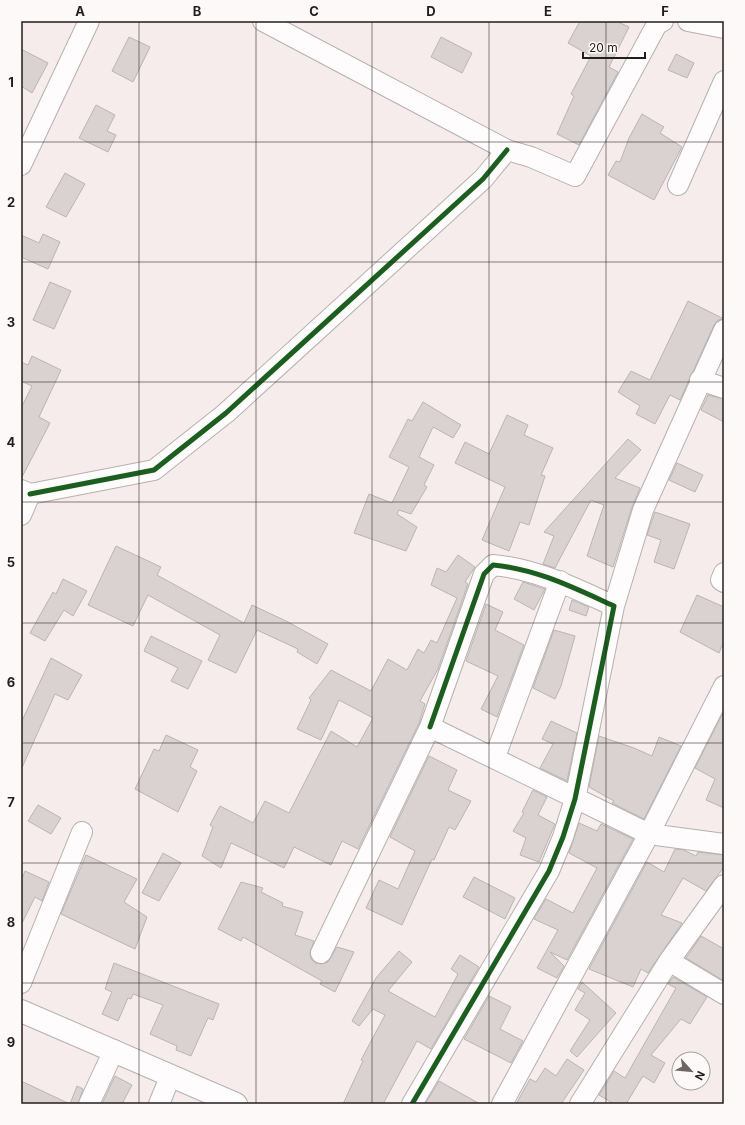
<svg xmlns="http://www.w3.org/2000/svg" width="745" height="1125" font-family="Inter,sans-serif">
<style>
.building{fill:#dad2d1;stroke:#bcb4b4}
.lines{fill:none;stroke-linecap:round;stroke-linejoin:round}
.minor-casing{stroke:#b7b0b0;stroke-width:22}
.tertiary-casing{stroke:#b7b0b0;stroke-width:24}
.minor{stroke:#fefcfc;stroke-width:20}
.tertiary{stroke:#fefcfc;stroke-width:22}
.cycleway-casing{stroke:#fdf9f9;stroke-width:8}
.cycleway{stroke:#1b5e20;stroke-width:5}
.grid{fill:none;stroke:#241d1d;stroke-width:1;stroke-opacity:0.55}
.neatline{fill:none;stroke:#241d1d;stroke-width:1.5}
.grid-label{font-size:13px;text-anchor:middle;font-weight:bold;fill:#241d1d}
</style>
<rect width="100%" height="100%" fill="#f6eceb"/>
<!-- building -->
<path class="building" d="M 580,21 L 616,21 L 629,27 L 609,67 L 618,72 L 579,145 L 557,134 L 574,96 L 571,94 L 591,56 L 568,43 Z
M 129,37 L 150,47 L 133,82 L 112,71 Z
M 441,37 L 472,53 L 462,73 L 431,57 Z
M 21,49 L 48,63 L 32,93 L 21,86 Z
M 676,54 L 694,63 L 687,78 L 668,70 Z
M 96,105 L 115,115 L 107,131 L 116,135 L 108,152 L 79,138 Z
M 642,114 L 664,127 L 660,133 L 682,147 L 654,200 L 608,175 L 616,161 L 620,162 L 629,138 Z
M 65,173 L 85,184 L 66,217 L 46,207 Z
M 43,234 L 60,242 L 48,269 L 21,257 L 21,235 L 39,243 Z
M 50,282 L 71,291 L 54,329 L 33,320 Z
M 688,301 L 724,319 L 718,320 L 714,325 L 680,400 L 670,395 L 655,424 L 636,414 L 640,406 L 618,392 L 631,371 L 650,380 Z
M 32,356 L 61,370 L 39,417 L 50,423 L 21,479 L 21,408 L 32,386 L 21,381 L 21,362 L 28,365 Z
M 708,395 L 724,399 L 724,422 L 701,410 Z
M 423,402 L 461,425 L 453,438 L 433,427 L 419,457 L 434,465 L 424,485 L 427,487 L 411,514 L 399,510 L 397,514 L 417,527 L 406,551 L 354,533 L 369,494 L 392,503 L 409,467 L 389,457 L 408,419 L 412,421 Z
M 507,415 L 528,425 L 524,435 L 553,448 L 541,475 L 545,476 L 529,525 L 520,522 L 509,551 L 482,540 L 505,487 L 455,463 L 465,442 L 489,454 Z
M 628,439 L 641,450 L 615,478 L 640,488 L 632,507 L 613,567 L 587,556 L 604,505 L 591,500 L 555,568 L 543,564 L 554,536 L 544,532 Z
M 677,463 L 703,475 L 695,492 L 669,480 Z
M 655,512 L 690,524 L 674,569 L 654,562 L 661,540 L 647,535 Z
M 116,546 L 161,567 L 157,575 L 244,623 L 252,605 L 286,621 L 328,644 L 317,664 L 297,652 L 298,649 L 257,630 L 236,673 L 208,660 L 220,635 L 148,595 L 133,626 L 88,605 Z
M 458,555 L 475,567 L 465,582 L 468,584 L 438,669 L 420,701 L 425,704 L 419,723 L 358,849 L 342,841 L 331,865 L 294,847 L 284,868 L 231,843 L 221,868 L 202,856 L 213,827 L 210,825 L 220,806 L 253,823 L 265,801 L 289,813 L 331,731 L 357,747 L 373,718 L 339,700 L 321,740 L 297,729 L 311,700 L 309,698 L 331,670 L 371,691 L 388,659 L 407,670 L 418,649 L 424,653 L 431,640 L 437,643 L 457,598 L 431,585 L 437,568 L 446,572 Z
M 63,579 L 87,591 L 73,616 L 64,610 L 45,641 L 30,633 L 53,592 L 56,594 Z
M 523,582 L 545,589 L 534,610 L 514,599 Z
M 697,595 L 724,607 L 724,641 L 719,653 L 680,632 Z
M 572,600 L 589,607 L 586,616 L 569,610 Z
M 486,604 L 503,612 L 495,630 L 524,645 L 497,717 L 481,709 L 498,676 L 466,661 Z
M 554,630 L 575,636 L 561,686 L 555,699 L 533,688 Z
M 151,636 L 202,661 L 188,689 L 171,681 L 178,668 L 144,651 Z
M 51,658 L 82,675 L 68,700 L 55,694 L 21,770 L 21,723 Z
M 724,711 L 724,808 L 706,800 L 715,779 L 695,768 Z
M 551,721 L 577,733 L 567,781 L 540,768 L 553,744 L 542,739 Z
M 166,735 L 198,750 L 190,767 L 197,771 L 178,812 L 135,789 L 154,749 L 159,751 Z
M 599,736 L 634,748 L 652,756 L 659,737 L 681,746 L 644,819 L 612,803 L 614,801 L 589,787 Z
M 429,756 L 457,770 L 448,790 L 471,801 L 455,830 L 449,827 L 434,860 L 432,859 L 402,925 L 366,908 L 379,880 L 398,889 L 415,851 L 390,837 Z
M 533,790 L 547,797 L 538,815 L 555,824 L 539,862 L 520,855 L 526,838 L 513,831 L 524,813 L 522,812 Z
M 38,805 L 61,818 L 51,834 L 28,821 Z
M 579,823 L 597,831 L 601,824 L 633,839 L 567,960 L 550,952 L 564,966 L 557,978 L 537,968 L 558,930 L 534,919 L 546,899 L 573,913 L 597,868 L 569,853 Z
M 675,849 L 684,850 L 696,856 L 698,852 L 724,855 L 724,867 L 706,891 L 683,878 L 661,915 L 682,923 L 648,973 L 641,969 L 633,987 L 589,969 L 647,862 L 664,872 Z
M 163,853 L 181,863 L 159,901 L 142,893 Z
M 86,855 L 137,879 L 124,902 L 147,917 L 135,949 L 61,914 Z
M 25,871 L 49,882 L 42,901 L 35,897 L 21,925 L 21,881 Z
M 474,877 L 515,898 L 505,919 L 463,897 Z
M 241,882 L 263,888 L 261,892 L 283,903 L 282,906 L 303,912 L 295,935 L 314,941 L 310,953 L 311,959 L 316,963 L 321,964 L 328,962 L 337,947 L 354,952 L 335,992 L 320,984 L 322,981 L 243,937 L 241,941 L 218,929 Z
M 701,936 L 724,949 L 724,981 L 686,958 Z
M 399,951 L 412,962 L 388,991 L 435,1017 L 458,974 L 451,969 L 460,955 L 479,967 L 431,1049 L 417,1041 L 383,1104 L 343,1104 L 363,1061 L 361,1060 L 385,1015 L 373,1009 L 359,1026 L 352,1021 L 376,978 Z
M 114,963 L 219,1004 L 213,1020 L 208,1018 L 191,1056 L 176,1050 L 177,1046 L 150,1034 L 163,1005 L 133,994 L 131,999 L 128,998 L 118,1021 L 102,1014 L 112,992 L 105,989 Z
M 673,977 L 707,997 L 690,1024 L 681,1019 L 651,1055 L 665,1063 L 654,1083 L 643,1076 L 626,1104 L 614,1104 L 599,1095 L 614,1071 L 625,1078 L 676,988 L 668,984 Z
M 582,982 L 616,1013 L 577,1057 L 570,1051 L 590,1020 L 575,1010 L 585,993 L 578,989 Z
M 489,996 L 511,1007 L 500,1029 L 523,1041 L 511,1063 L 464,1039 Z
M 567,1059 L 584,1070 L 561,1104 L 516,1104 L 530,1079 L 536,1082 L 545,1068 L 556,1076 Z
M 115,1076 L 132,1085 L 122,1104 L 102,1104 Z
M 21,1081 L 70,1104 L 77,1086 L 83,1089 L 78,1104 L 21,1104 Z
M 439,1081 L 480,1104 L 425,1104 Z"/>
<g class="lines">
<!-- minor casing -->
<g class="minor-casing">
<path id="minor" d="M 263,21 L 507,150 L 531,157 L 575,176 L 657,24 L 663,21
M 688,21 L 724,28
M 21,165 L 89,21
M 678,185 L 724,81
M 700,380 L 724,388
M 21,490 L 30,494 L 21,515
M 30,494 L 154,470 L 226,413 L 483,179 L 507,150
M 724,573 L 721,580 L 724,582
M 614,606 L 643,510 L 724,330
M 495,757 L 560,581
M 321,953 L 430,727 L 649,834 L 724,844
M 669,961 L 724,885
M 21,983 L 82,832
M 89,1104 L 114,1050
M 159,1104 L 170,1077
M 412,1104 L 549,871 L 563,837 L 575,799 L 614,606 C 574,588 537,569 493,565 L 484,574 L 430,727
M 502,1104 L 649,834 L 724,686
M 580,1104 L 669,961 L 724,994"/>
</g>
<!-- tertiary casing -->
<g class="tertiary-casing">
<path id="tertiary" d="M 21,1011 L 236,1104"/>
</g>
<!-- minor -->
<use href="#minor" class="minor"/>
<!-- tertiary -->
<use href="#tertiary" class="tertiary"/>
<!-- cycleway casing -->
<g class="cycleway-casing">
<path id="cycleway" d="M 30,494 L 154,470 L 226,413 L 483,179 L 507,150
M 412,1104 L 549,871 L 563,837 L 575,799 L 614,606 C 574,588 537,569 493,565 L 484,574 L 430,727"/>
</g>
<!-- cycleway -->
<use href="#cycleway" class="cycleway"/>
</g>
<!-- grid -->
<path class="grid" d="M 139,21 L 139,1104M 256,21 L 256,1104M 372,21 L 372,1104M 489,21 L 489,1104M 606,21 L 606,1104M 21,142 L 724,142M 21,262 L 724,262M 21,382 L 724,382M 21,502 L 724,502M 21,623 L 724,623M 21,743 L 724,743M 21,863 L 724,863M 21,983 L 724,983"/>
<!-- border -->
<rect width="745" height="1125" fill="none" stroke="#fdf9f9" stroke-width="44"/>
<!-- north arrow -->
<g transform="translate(691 1071) rotate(117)"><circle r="19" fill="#fdf9f9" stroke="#a6a1a1"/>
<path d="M0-3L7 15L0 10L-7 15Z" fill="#6e6565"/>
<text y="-6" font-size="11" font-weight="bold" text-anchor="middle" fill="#241d1d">N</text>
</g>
<!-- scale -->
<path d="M583 52v6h62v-6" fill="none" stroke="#241d1d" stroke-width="2"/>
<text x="589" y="52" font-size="12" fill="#241d1d" stroke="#fdf9f9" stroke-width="3" paint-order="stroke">20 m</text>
<rect x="22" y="22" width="701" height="1081" class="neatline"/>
<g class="grid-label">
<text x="80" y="16">A</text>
<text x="197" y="16">B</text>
<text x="314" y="16">C</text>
<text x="431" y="16">D</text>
<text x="548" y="16">E</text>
<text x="665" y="16">F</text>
<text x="11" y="87">1</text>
<text x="11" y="207">2</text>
<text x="11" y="327">3</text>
<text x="11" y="447">4</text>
<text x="11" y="567">5</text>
<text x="11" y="687">6</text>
<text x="11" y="807">7</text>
<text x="11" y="927">8</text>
<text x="11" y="1047">9</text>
</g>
</svg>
